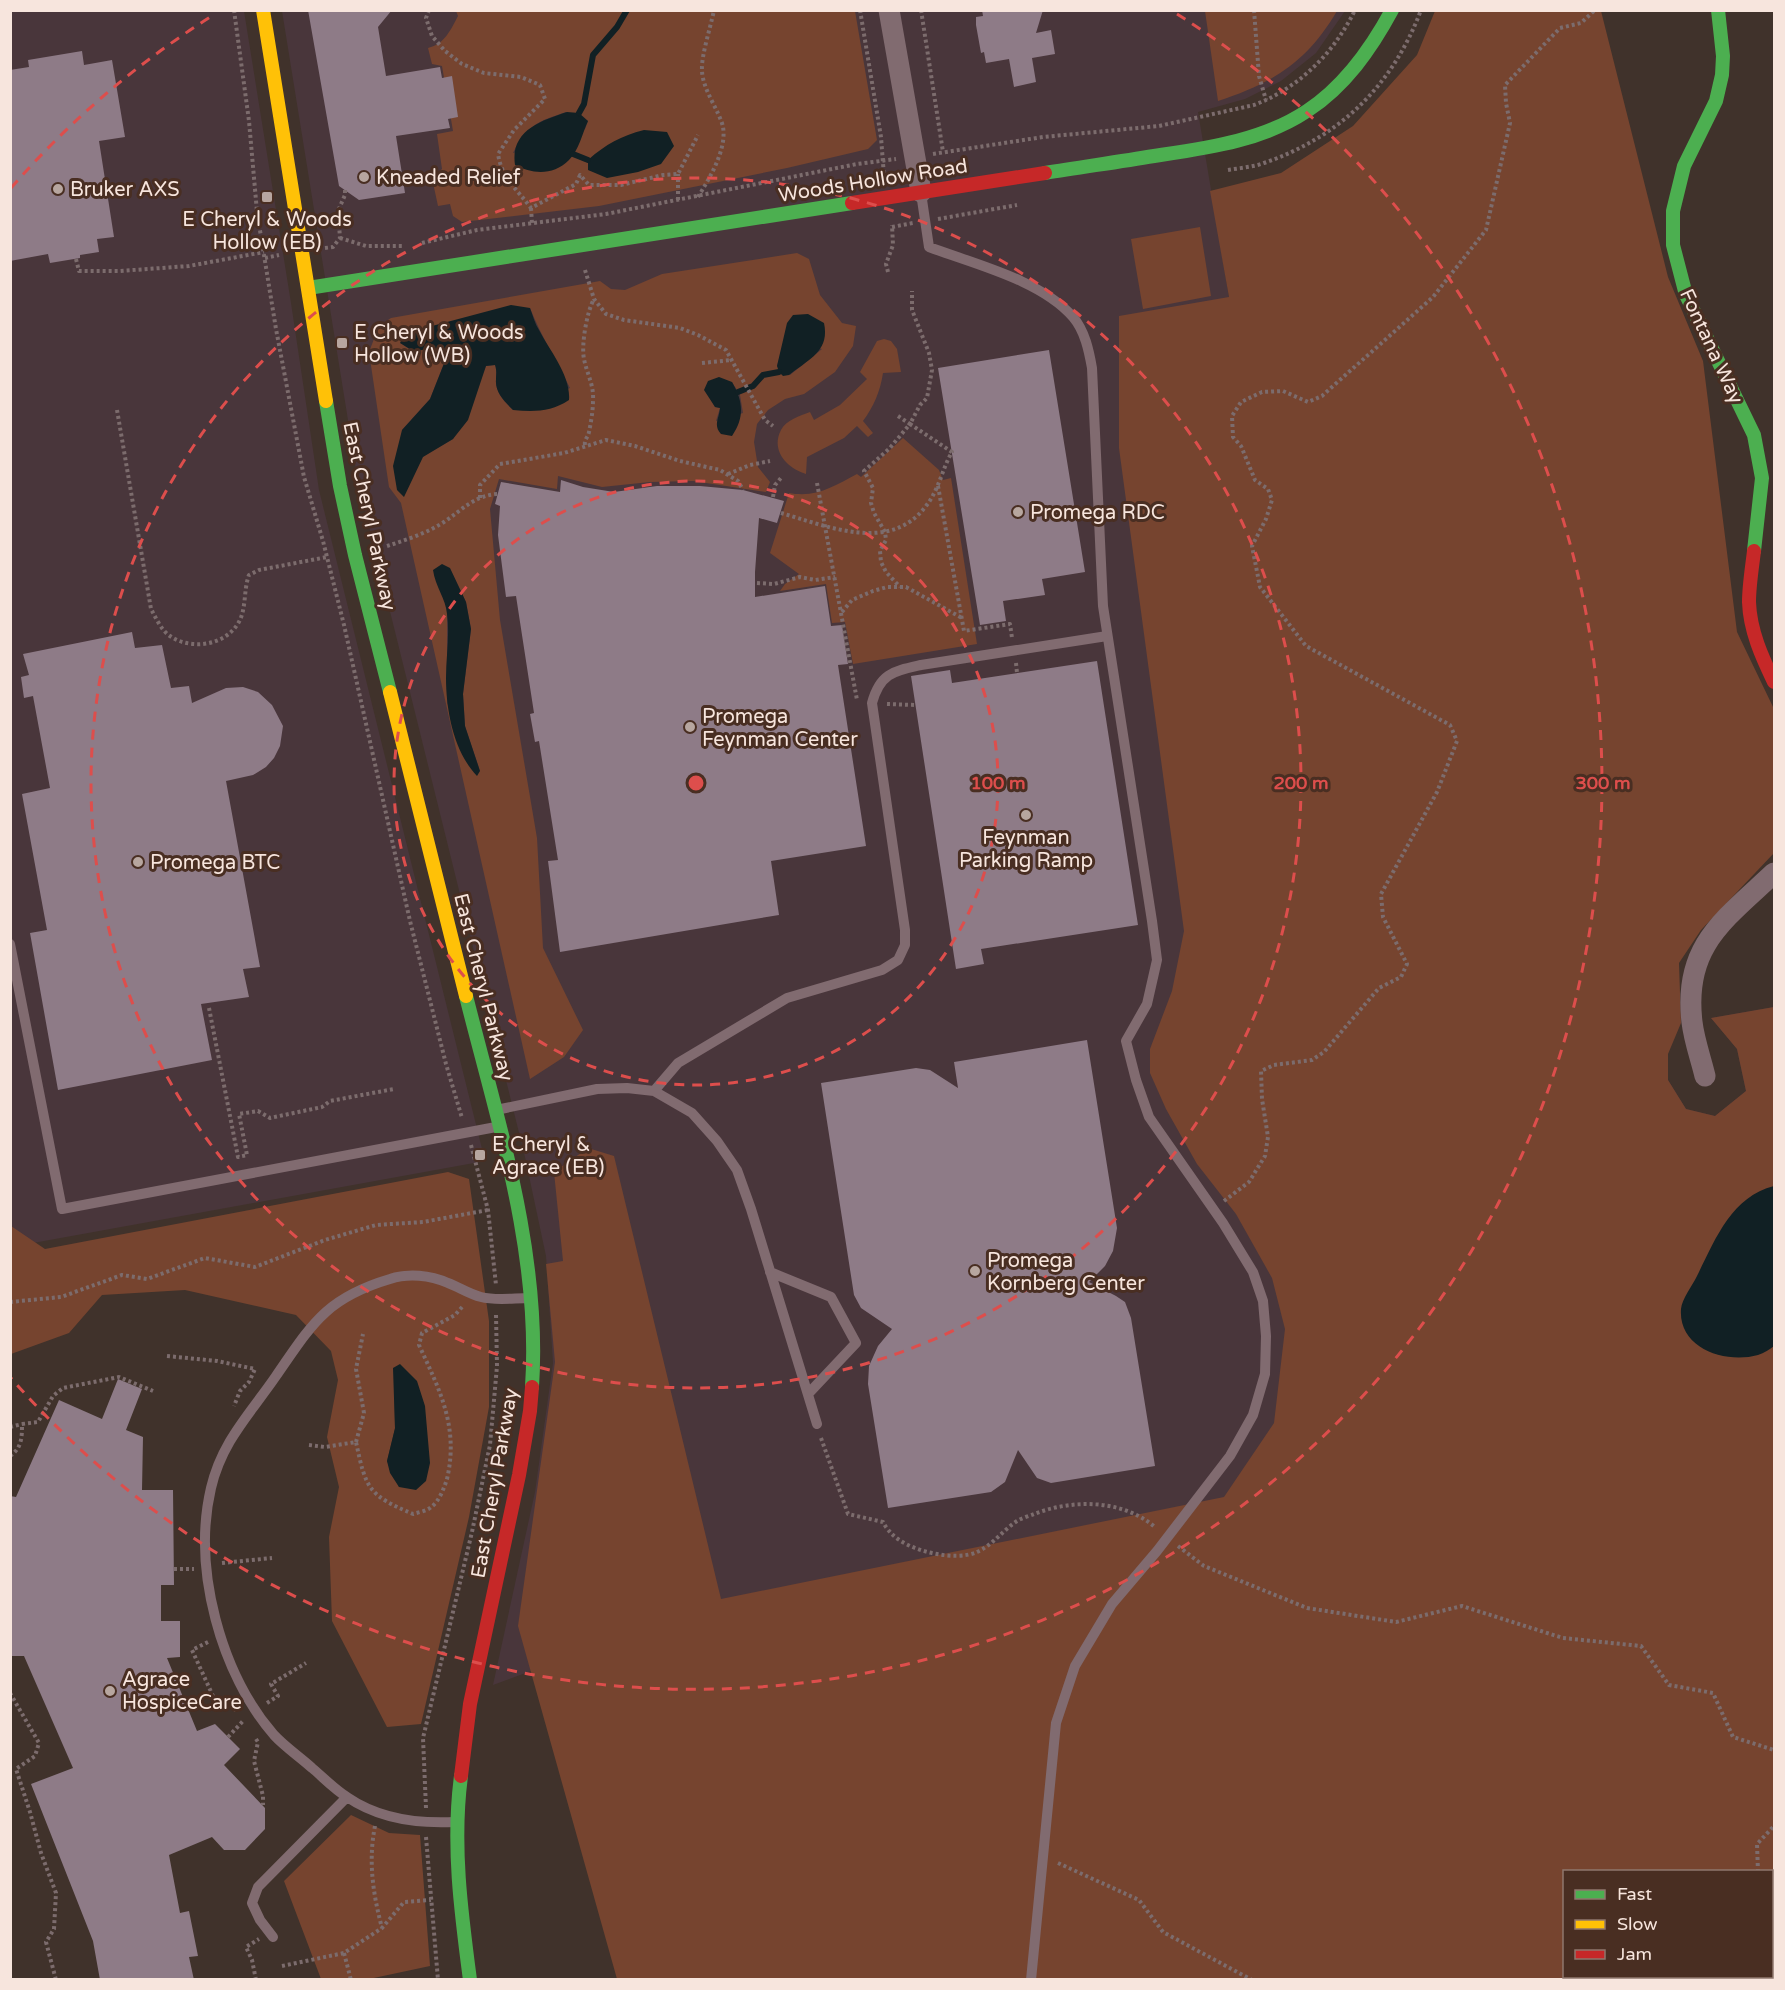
<svg xmlns="http://www.w3.org/2000/svg" width="1785" height="1990" font-family="'Varela Round',sans-serif">
<style>
.commercial{fill:#49363b}
.green{fill:#76442f;fill-rule:evenodd}
.water{fill:#112024}
.lines{fill:none;stroke-linecap:round;stroke-linejoin:round}
.stream{stroke:#112024;stroke-width:6}
.building{fill:#8e7b87}
.path{stroke:#7c6c6d;stroke-width:4;stroke-dasharray:3 3;stroke-linecap:butt}
.lane{stroke:#816b70;stroke-width:10}
.street{stroke:#816b70;stroke-width:21}
.fast{stroke:#4caf50;stroke-width:14}
.slow{stroke:#ffc107;stroke-width:14}
.jam{stroke:#c62828;stroke-width:14}
.ring{fill:none;stroke:#dd4e4c;stroke-width:3;stroke-dasharray:10 8}
.poi-dot{fill:#b7a69f;stroke:#492e22;stroke-width:2}
.labels{text-anchor:middle;stroke-width:6;stroke-linejoin:round;paint-order:stroke}
.poi-label{font-size:20px;fill:#f7e5dd;stroke:#492e22;text-anchor:start}
.street-label{font-size:20px;fill:#f7e5dd;stroke:#492e22}
.centre{fill:#dd4e4c;stroke:#492e22;stroke-width:3}
.ring-label{font-size:18px;text-anchor:middle;font-weight:bold;fill:#dd4e4c;stroke:#492e22;stroke-width:6;stroke-linejoin:round;paint-order:stroke}
</style>
<rect width="100%" height="100%" fill="#40322b"/>
<!-- commercial -->
<path class="commercial" d="M 11,11 L 244,11 L 291,303 L 319,490 L 485,1161 L 11,1247 Z
M 282,11 L 1345,11 L 1316,53 L 1281,81 L 1245,99 L 1198,112 L 1229,297 L 1668,1080 L 1686,1109 L 1715,1116 L 1746,1091 L 1737,1049 L 1711,1018 L 1774,1007 L 1774,1386 L 721,1600 L 493,1685 L 535,1492 L 553,1363 L 546,1256 L 525,1157 L 358,482 Z"/>
<!-- green -->
<path class="green" d="M 456,11 L 855,11 L 877,140 L 868,149 L 787,168 L 599,206 L 462,222 L 453,216 L 450,204 L 438,206 L 432,178 L 442,169 L 437,134 L 453,131 L 442,66 L 432,64 L 428,48 C 445,44 451,29 458,16 ZM 566,112 L 588,121 L 585,129 L 513,153 C 528,124 537,122 566,112 Z
M 1205,11 L 1205,10 L 1337,11 C 1307,62 1273,83 1218,101 Z
M 1435,11 L 1601,11 L 1668,277 L 1703,361 L 1737,632 L 1774,709 L 1774,853 L 1701,930 L 1679,963 L 1681,1023 L 1668,1054 L 1668,1080 L 1686,1109 L 1715,1116 L 1746,1091 L 1737,1049 L 1711,1018 L 1774,1007 L 1774,1979 L 617,1979 L 518,1626 L 555,1362 L 546,1264 L 563,1261 L 554,1172 L 588,1148 L 614,1156 L 721,1599 L 1224,1497 L 1274,1423 L 1285,1329 L 1272,1278 L 1236,1214 L 1197,1164 L 1166,1109 L 1150,1073 L 1150,1049 L 1172,991 L 1184,931 L 1119,448 L 1119,316 L 1229,297 L 1210,191 L 1281,173 L 1353,126 L 1417,55 ZM 1564,1872 L 1772,1872 L 1772,1976 L 1564,1976 Z
M 1200,227 L 1211,296 L 1143,309 L 1131,239 Z
M 797,253 L 809,259 L 820,295 L 842,323 L 856,326 L 853,346 L 835,372 L 804,394 L 785,399 L 768,410 L 757,424 L 754,442 L 758,467 L 770,482 L 766,492 L 693,481 L 650,482 L 602,487 L 558,476 L 557,489 L 499,479 L 490,509 L 500,620 L 537,838 L 543,948 L 583,1030 L 564,1057 L 530,1079 L 401,503 L 389,487 L 369,352 L 379,326 L 391,318 L 600,281 L 611,289 L 625,290 L 662,274 ZM 530,308 C 541,336 557,361 570,388 L 513,410 C 504,401 495,392 496,380 C 496,373 497,371 495,365 L 486,366 L 453,439 L 422,457 L 402,430 L 430,399 L 445,361 L 442,352 L 433,349 L 412,351 L 401,343 ZM 785,337 L 822,349 L 790,375 L 777,366 ZM 732,382 L 740,395 L 743,413 L 716,421 L 720,408 L 715,407 L 708,393 ZM 450,569 L 466,602 L 471,629 L 463,694 L 465,726 L 480,771 L 447,703 L 447,610 Z
M 884,339 L 891,341 L 897,349 L 901,372 L 883,373 C 880,392 874,406 863,421 L 873,433 L 868,437 L 857,426 L 844,438 L 807,457 L 806,474 C 788,469 770,451 781,430 C 786,420 800,416 810,412 L 814,420 L 840,405 L 867,379 L 860,372 L 877,341 Z
M 903,438 L 939,470 L 943,480 L 951,478 L 977,644 L 853,664 L 845,622 L 832,623 L 826,584 L 780,591 L 785,584 L 799,574 L 770,553 L 789,493 C 817,498 834,486 857,474 L 861,477 Z
M 448,1172 L 469,1179 L 489,1321 L 489,1407 L 469,1517 L 421,1724 L 387,1727 L 332,1621 L 329,1537 L 339,1487 L 327,1437 L 338,1380 L 331,1351 L 296,1315 L 185,1290 L 102,1295 L 69,1333 L 11,1354 L 11,1226 L 45,1249 ZM 394,1377 L 399,1487 L 387,1461 L 395,1429 Z
M 351,1815 L 389,1833 L 420,1835 L 430,1966 L 369,1979 L 321,1979 L 284,1881 Z"/>
<!-- water -->
<path class="water" d="M 567,112 L 579,113 L 588,121 C 582,134 579,150 569,160 C 553,176 532,174 515,165 C 510,131 540,121 567,112 Z
M 644,130 L 667,132 L 674,146 L 661,164 L 638,172 L 607,178 L 588,170 L 588,160 C 606,144 621,136 644,130 Z
M 511,305 L 530,308 C 533,316 535,324 539,330 C 550,351 571,376 569,400 C 551,412 534,412 513,410 C 504,401 495,392 496,380 C 496,374 497,371 495,365 L 486,366 L 468,420 L 453,439 L 423,457 L 404,497 L 397,490 L 393,466 L 402,430 L 430,399 L 445,361 L 442,352 L 433,349 L 413,351 L 400,343 L 405,334 L 417,330 Z
M 808,314 L 824,323 C 830,351 809,359 789,375 L 783,376 L 779,372 L 777,366 L 787,323 L 793,315 Z
M 719,377 L 732,382 C 743,401 745,417 732,436 L 721,434 C 713,425 719,419 720,408 L 715,407 L 704,390 L 708,381 Z
M 442,564 L 450,568 L 466,602 L 471,629 L 463,694 L 465,726 L 480,771 L 477,776 C 454,752 446,711 446,678 C 446,656 450,635 447,614 C 446,599 435,586 433,570 Z
M 1774,1186 L 1774,1346 C 1770,1349 1764,1353 1758,1355 C 1726,1364 1678,1349 1681,1309 C 1682,1299 1692,1286 1697,1276 C 1715,1240 1731,1197 1774,1186 Z
M 400,1364 L 417,1381 L 425,1406 L 430,1463 L 426,1481 L 416,1490 L 399,1487 L 390,1473 L 387,1461 L 395,1428 L 393,1368 Z"/>
<g class="lines">
<!-- stream -->
<path class="stream" d="M 579,113 L 584,104 L 593,55 L 617,27 L 627,10
M 573,154 L 588,160
M 738,392 L 753,386 L 763,375 L 779,372"/>
</g>
<!-- building -->
<path class="building" d="M 308,10 L 392,10 L 378,27 L 386,76 L 440,67 L 442,78 L 452,76 L 458,117 L 448,119 L 450,128 L 396,136 L 405,193 L 359,200 L 339,186 Z
M 982,10 L 1043,10 L 1036,33 L 1051,30 L 1055,54 L 1032,58 L 1036,82 L 1014,87 L 1009,59 L 986,63 L 984,52 L 981,53 L 976,25 L 976,17 L 983,16 Z
M 82,51 L 84,65 L 112,60 L 125,137 L 99,141 L 114,237 L 97,239 L 99,252 L 80,255 L 80,258 L 50,263 L 48,254 L 10,261 L 10,70 L 29,67 L 28,60 Z
M 1049,350 L 1085,572 L 1042,579 L 1045,595 L 1003,601 L 1006,621 L 980,625 L 938,368 Z
M 561,480 L 583,487 L 614,492 L 657,486 L 700,486 L 743,490 L 784,501 L 777,523 L 759,518 L 755,572 L 755,597 L 825,586 L 831,626 L 842,625 L 848,664 L 838,665 L 866,846 L 771,861 L 779,915 L 560,952 L 548,861 L 558,860 L 539,741 L 535,742 L 530,714 L 534,713 L 516,596 L 506,597 L 498,535 L 500,506 L 495,504 L 501,482 L 560,492 Z
M 132,632 L 135,648 L 162,645 L 171,688 L 189,686 L 192,703 L 226,688 L 243,687 L 258,692 L 272,705 L 283,726 L 280,746 L 274,758 L 266,767 L 253,775 L 226,781 L 260,967 L 243,969 L 249,997 L 201,1004 L 212,1060 L 58,1090 L 30,933 L 47,930 L 22,794 L 50,788 L 33,696 L 24,698 L 21,677 L 29,675 L 23,654 Z
M 1097,661 L 1138,925 L 981,949 L 984,964 L 956,969 L 911,676 L 950,670 L 952,683 Z
M 1087,1040 L 1117,1228 L 1113,1251 L 1105,1266 L 1089,1282 L 1116,1296 L 1125,1302 L 1131,1318 L 1155,1466 L 1051,1483 L 1037,1478 L 1018,1450 L 1005,1482 L 991,1492 L 888,1508 L 868,1384 L 869,1366 L 878,1346 L 892,1329 L 861,1308 L 854,1295 L 821,1083 L 916,1068 L 930,1070 L 958,1088 L 954,1062 Z
M 118,1379 L 142,1389 L 126,1430 L 143,1437 L 142,1490 L 173,1490 L 174,1585 L 161,1585 L 161,1621 L 180,1621 L 180,1657 L 167,1658 L 197,1731 L 215,1724 L 240,1749 L 224,1765 L 265,1808 L 265,1829 L 245,1850 L 224,1850 L 212,1837 L 169,1855 L 180,1913 L 189,1911 L 198,1956 L 189,1957 L 194,1980 L 100,1980 L 93,1941 L 31,1784 L 73,1768 L 24,1656 L 10,1656 L 10,1496 L 16,1497 L 59,1400 L 102,1419 Z"/>
<g class="lines">
<!-- path -->
<path class="path" d="M 234,10 L 249,121 L 257,212 L 276,329 L 304,477 L 323,541 L 344,625 L 410,921 L 446,1064 L 462,1118
M 429,10 L 426,18 L 432,36 L 445,51 L 462,64 L 484,73 L 521,77 L 540,85 L 545,99 L 514,130 L 498,154 C 502,179 517,189 531,208 L 576,184 L 580,175 L 589,185 L 621,185 L 663,175 L 678,174 L 698,135
M 860,10 L 881,137 L 884,176
M 921,10 L 943,152
M 1254,10 L 1259,76 L 1266,100
M 933,154 L 1043,137 L 1159,126 L 1254,105 C 1299,88 1334,53 1355,10
M 1228,170 C 1240,168 1253,167 1264,163 C 1340,137 1393,85 1421,10
M 698,197 C 709,179 727,150 723,127 C 720,112 702,89 702,70 C 701,56 711,26 714,10
M 678,200 L 678,174
M 531,208 L 532,223
M 938,219 L 1017,205
M 892,227 L 913,223
M 340,238 L 366,246 L 403,246
M 422,243 L 477,230 L 606,214 L 857,164 L 896,159
M 325,248 L 333,247 L 340,238 L 338,211 L 345,195 L 345,190
M 265,258 L 279,255
M 76,259 L 79,271 L 120,271 L 189,266 L 264,252
M 585,270 L 594,299 L 606,314 L 624,320 L 680,328 L 698,335 L 726,350 L 765,420 L 773,426
M 888,272 L 886,264 L 893,245 L 892,225
M 702,363 L 732,360
M 117,410 L 151,609 C 156,618 161,630 170,636 C 190,650 223,646 237,625 C 247,611 243,591 249,575 L 259,570 L 327,557
M 898,416 L 910,424 L 889,449 L 864,471 L 873,488 L 871,503 L 874,513 L 885,532 L 886,540 L 880,551 L 881,562 L 886,572 L 900,587
M 585,445 C 584,439 588,438 589,432 C 591,422 593,411 593,400 C 594,385 587,374 584,359 C 581,345 587,311 594,299
M 728,474 L 750,465 L 770,461
M 817,483 L 857,700
M 938,486 L 964,631 L 1010,624 L 1012,638
M 773,497 L 775,485 L 781,478
M 480,498 L 480,485 L 500,464 L 564,453 L 606,440 L 635,446 L 680,461 L 720,470 L 738,481 L 743,490
M 781,513 C 827,526 890,554 926,506 C 939,490 942,469 952,452 L 910,424 L 920,405 L 927,398 L 932,370 L 929,353 L 912,310 L 912,291
M 387,546 C 406,540 427,533 444,522 C 462,510 475,495 498,494
M 757,583 L 774,584 L 800,577 L 815,580 L 835,577
M 842,612 L 852,600 L 873,591 L 887,587 L 906,587 L 962,618
M 1016,663 L 1017,673
M 887,704 L 915,705
M 209,1008 L 238,1157 L 247,1155 L 239,1114 L 258,1111 L 270,1118 L 322,1107 L 330,1101 L 394,1089
M 471,1145 L 488,1210 L 496,1285
M 1224,1201 L 1249,1182 L 1265,1156 L 1268,1137 L 1262,1099 L 1261,1071 L 1274,1065 L 1312,1060 L 1324,1052 L 1379,988 L 1401,977 L 1407,964 L 1383,917 L 1381,894 L 1437,792 L 1457,741 L 1450,725 L 1306,646 L 1260,587 L 1252,546 L 1266,519 L 1272,500 L 1268,489 L 1255,480 L 1241,446 L 1233,437 L 1232,416 L 1241,402 L 1262,392 L 1283,391 L 1308,402 L 1322,396 L 1433,297 L 1486,230 L 1510,123 L 1506,103 L 1505,85 L 1560,28 L 1581,23 L 1595,10
M 10,1302 L 61,1297 L 122,1275 L 147,1279 L 205,1258 L 255,1267 L 325,1240 L 376,1225 L 423,1222 L 488,1210
M 167,1356 L 217,1361 L 255,1369 L 249,1382 L 240,1391 L 234,1406
M 10,1427 L 22,1424
M 821,1438 L 848,1514 L 883,1522 C 885,1526 888,1530 891,1533 C 907,1551 955,1562 977,1552 C 993,1545 1003,1530 1017,1521 C 1022,1518 1029,1516 1034,1514 C 1073,1499 1123,1499 1156,1528
M 356,1442 L 364,1413 L 356,1369 L 363,1334
M 309,1445 L 325,1447 L 356,1442 C 366,1489 368,1495 413,1514 C 419,1512 427,1511 431,1507 C 439,1502 444,1488 447,1479 C 459,1427 440,1391 419,1345 L 422,1333 L 455,1315 L 463,1306
M 10,1456 C 22,1448 22,1437 22,1424 L 38,1422 L 53,1396 L 63,1388 L 119,1377 L 153,1391
M 1178,1546 L 1204,1566 L 1307,1608 L 1396,1622 L 1462,1606 L 1563,1638 L 1641,1646 L 1669,1685 L 1713,1693 L 1733,1737 L 1774,1750
M 222,1563 L 272,1558
M 174,1569 L 194,1569
M 208,1642 L 192,1650 L 218,1707 L 230,1702 L 236,1711
M 10,1693 L 39,1743 L 35,1756 L 16,1769 L 30,1812 L 41,1853 L 56,1893 L 54,1929 L 46,1942 L 56,1980
M 267,1703 L 278,1696 L 271,1684 L 306,1663
M 228,1737 L 244,1720
M 256,1739 L 258,1742 L 254,1761 L 263,1796 L 263,1805
M 426,1808 L 423,1738 L 472,1532 L 490,1445 L 497,1366 L 496,1314
M 375,1826 C 368,1861 373,1894 382,1928
M 426,1837 L 438,1980
M 1058,1863 L 1139,1900 L 1163,1932 L 1252,1980
M 1758,1872 L 1757,1844 L 1774,1826
M 1772,1937 L 1774,1938
M 344,1953 L 351,1980
M 282,1966 L 344,1953 L 382,1928 L 404,1902 L 431,1900
M 256,1980 L 252,1960 L 246,1947 L 259,1939"/>
<!-- lane -->
<path class="lane" d="M 921,193 L 929,247 C 974,264 1041,280 1073,317 C 1085,331 1089,351 1092,368 L 1103,606 L 1152,921 L 1157,960 L 1147,1004 L 1126,1041 L 1136,1080 L 1149,1117 L 1223,1223 L 1253,1272 L 1263,1301 L 1266,1336 L 1265,1374 L 1253,1415 L 1230,1456 L 1157,1551 L 1112,1604 L 1075,1666 L 1056,1723 L 1031,1980
M 10,944 L 62,1209 L 496,1127
M 654,1091 L 678,1063 L 787,998 L 882,970 L 898,960 L 905,945 L 905,930 L 872,703 C 880,673 894,671 921,665 L 1107,636
M 496,1110 L 597,1089 L 627,1088 L 654,1091 L 692,1113 L 717,1141 L 737,1170 L 751,1209 L 817,1424
M 770,1272 L 831,1297 L 856,1343 L 808,1394
M 455,1822 C 416,1824 379,1819 347,1797 C 334,1789 323,1777 312,1768 C 300,1757 285,1747 274,1735 C 221,1674 192,1569 211,1488 C 222,1441 250,1414 276,1376 C 312,1324 326,1298 390,1279 C 408,1273 430,1275 448,1283 C 459,1287 469,1294 481,1297 C 496,1301 514,1298 530,1298
M 273,1937 L 260,1920 L 252,1903 L 258,1887 L 347,1797"/>
<!-- street -->
<path class="street" d="M 889,10 L 921,192
M 1705,1076 C 1701,1059 1694,1040 1692,1022 C 1683,946 1724,920 1774,873"/>
<!-- fast -->
<path class="fast" d="M 1718,10 L 1723,56 L 1722,75 L 1716,101 L 1684,166 L 1673,211 L 1673,245 L 1686,295 L 1754,435 L 1762,478 L 1754,551
M 1045,173 C 1082,167 1118,162 1154,156 C 1207,148 1262,141 1307,111 C 1345,86 1371,49 1392,10
M 308,288 L 852,203
M 326,401 L 340,486 L 355,555 L 390,692
M 466,996 C 498,1123 541,1254 532,1387
M 461,1776 C 452,1844 461,1912 470,1980"/>
<!-- slow -->
<path class="slow" d="M 263,10 L 326,401
M 390,692 L 466,996"/>
<!-- jam -->
<path class="jam" d="M 852,203 L 1045,173
M 1754,551 C 1752,568 1749,586 1749,602 C 1750,631 1762,657 1774,682
M 461,1776 L 470,1704 L 519,1475 L 530,1411 L 532,1387"/>
</g>
<!-- distance rings -->
<g class="ring">
<circle cx="696" cy="783" r="302"/>
<circle cx="696" cy="783" r="605"/>
<path d="M11 188A907 907 0 0 1 215 14M1177 14A907 907 0 1 1 11 1378"/>
</g>
<!-- markers -->
<g class="poi-dot">
<circle cx="364" cy="177" r="6"/>
<circle cx="58" cy="189" r="6"/>
<rect x="261" y="191" width="12" height="12" rx="3"/>
<rect x="336" y="337" width="12" height="12" rx="3"/>
<circle cx="1018" cy="512" r="6"/>
<circle cx="690" cy="727" r="6"/>
<circle cx="1026" cy="815" r="6"/>
<circle cx="138" cy="862" r="6"/>
<rect x="474" y="1149" width="12" height="12" rx="3"/>
<circle cx="975" cy="1271" r="6"/>
<circle cx="110" cy="1691" r="6"/>
</g>
<g class="labels">
<!-- poi labels -->
<g class="poi-label">
<text x="376" y="184">Kneaded Relief</text>
<text x="70" y="196">Bruker AXS</text>
<text x="267" y="226" text-anchor="middle">E Cheryl &amp; Woods<tspan x="267" dy="23">Hollow (EB)</tspan></text>
<text x="354" y="339">E Cheryl &amp; Woods<tspan x="354" dy="23">Hollow (WB)</tspan></text>
<text x="1030" y="519">Promega RDC</text>
<text x="702" y="723">Promega<tspan x="702" dy="23">Feynman Center</tspan></text>
<text x="1026" y="844" text-anchor="middle">Feynman<tspan x="1026" dy="23">Parking Ramp</tspan></text>
<text x="150" y="869">Promega BTC</text>
<text x="492" y="1151">E Cheryl &amp;<tspan x="492" dy="23">Agrace (EB)</tspan></text>
<text x="987" y="1267">Promega<tspan x="987" dy="23">Kornberg Center</tspan></text>
<text x="122" y="1686">Agrace<tspan x="122" dy="23">HospiceCare</tspan></text>
</g>
<!-- street labels -->
<g class="street-label">
<text transform="translate(873 180) rotate(-9)" y="7">Woods Hollow Road</text>
<text transform="translate(1712 346) rotate(65)" y="7">Fontana Way</text>
<text transform="translate(370 516) rotate(78)" y="7">East Cheryl Parkway</text>
<text transform="translate(484 987) rotate(76)" y="7">East Cheryl Parkway</text>
<text transform="translate(494 1483) rotate(-80)" y="7">East Cheryl Parkway</text>
</g>
</g>
<circle cx="696" cy="783" r="9" class="centre"/>
<g class="ring-label">
<text x="998" y="789">100 m</text>
<text x="1301" y="789">200 m</text>
<text x="1603" y="789">300 m</text>
</g>
<!-- border -->
<rect width="1785" height="1990" fill="none" stroke="#f7e5dd" stroke-width="24"/>
<!-- legend -->
<rect x="1563" y="1870" width="210" height="108" fill="#492e22" stroke="#8f776d" stroke-width="1.5"/>
<rect x="1575" y="1890" width="30" height="9" fill="#4caf50" stroke="#8f776d" stroke-width="1.5"/>
<text x="1617" y="1900" font-size="18" fill="#f7e5dd">Fast</text>
<rect x="1575" y="1920" width="30" height="9" fill="#ffc107" stroke="#8f776d" stroke-width="1.5"/>
<text x="1617" y="1930" font-size="18" fill="#f7e5dd">Slow</text>
<rect x="1575" y="1950" width="30" height="9" fill="#c62828" stroke="#8f776d" stroke-width="1.5"/>
<text x="1617" y="1960" font-size="18" fill="#f7e5dd">Jam</text>
</svg>
